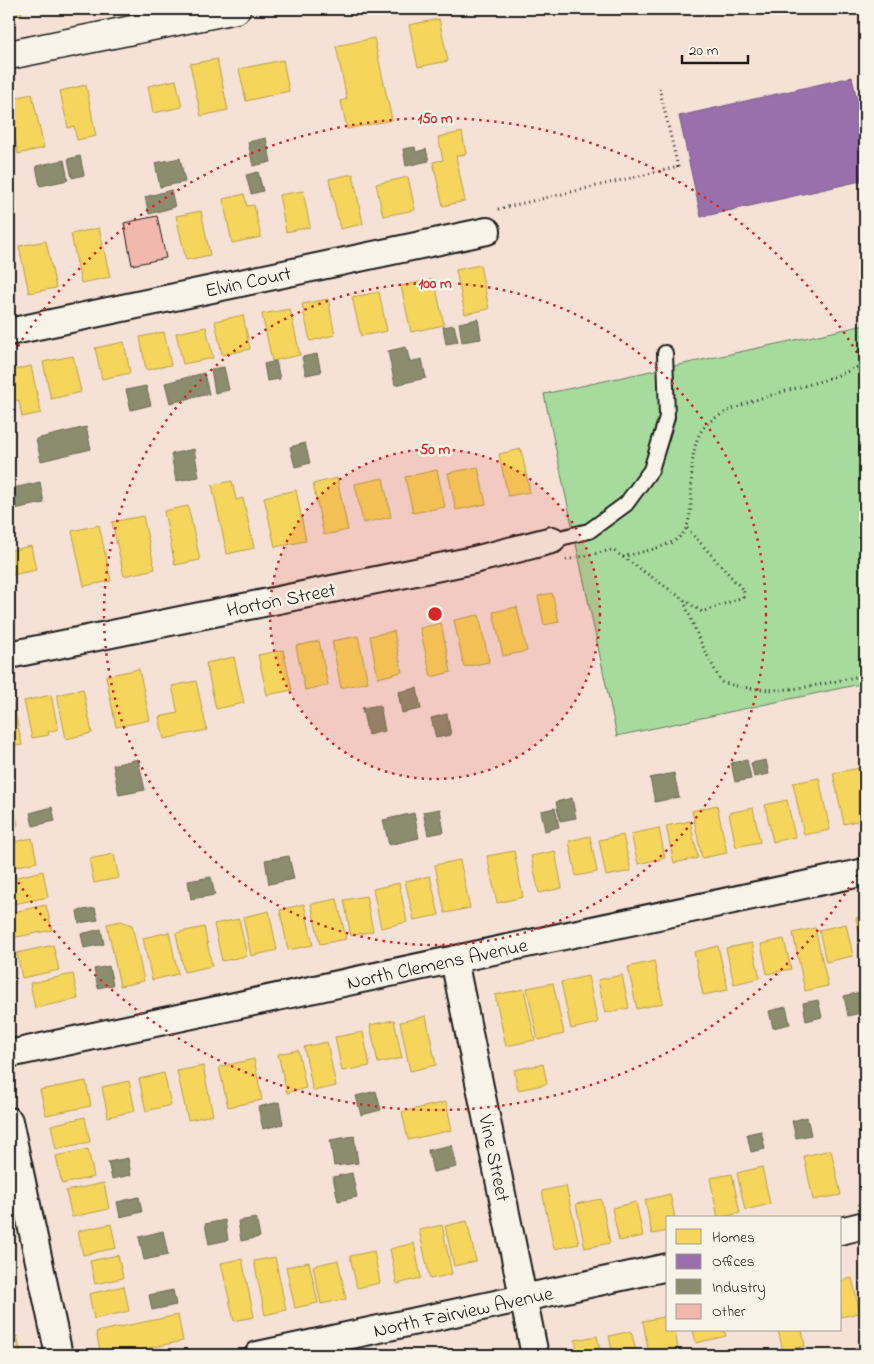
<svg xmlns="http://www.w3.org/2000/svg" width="874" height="1364" font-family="'Indie Flower',sans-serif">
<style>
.green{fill:#a7db9d;stroke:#627c5c}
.homes{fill:#f6d55c;stroke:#b59e49}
.offices{fill:#9970ab;stroke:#745780}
.industry{fill:#8c8c6e;stroke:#6a6a55}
.building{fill:#f2b8ad;stroke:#1c1c1c}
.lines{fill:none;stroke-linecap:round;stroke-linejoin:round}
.service-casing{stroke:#1c1c1c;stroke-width:18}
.minor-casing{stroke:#1c1c1c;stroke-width:30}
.tertiary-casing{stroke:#1c1c1c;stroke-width:31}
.path{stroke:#1c1c1c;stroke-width:3;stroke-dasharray:1 4;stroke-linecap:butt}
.service{stroke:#f7f3e8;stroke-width:14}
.minor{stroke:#f7f3e8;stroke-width:26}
.tertiary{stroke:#f7f3e8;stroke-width:28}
.ring{fill:none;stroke:#d62828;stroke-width:2.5;stroke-dasharray:2.5 5}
.labels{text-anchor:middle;stroke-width:5;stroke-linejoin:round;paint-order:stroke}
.street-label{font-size:20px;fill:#1c1c1c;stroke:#f7f3e8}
.centre{fill:#d62828;stroke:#f7f3e8;stroke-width:2.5}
.ring-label{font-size:15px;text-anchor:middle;font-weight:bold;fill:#d62828;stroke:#f7f3e8;stroke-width:5;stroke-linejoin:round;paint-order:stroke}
</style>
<rect width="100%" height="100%" fill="#f6e1d6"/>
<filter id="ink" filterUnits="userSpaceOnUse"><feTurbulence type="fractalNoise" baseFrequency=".02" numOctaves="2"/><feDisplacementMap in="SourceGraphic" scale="10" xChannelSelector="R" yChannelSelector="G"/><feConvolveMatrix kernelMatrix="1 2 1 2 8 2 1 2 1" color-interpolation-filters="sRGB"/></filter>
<g filter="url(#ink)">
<!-- green -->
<path class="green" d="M 865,325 L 865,683 L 617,736 L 544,394 Z"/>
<!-- homes -->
<path class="homes" d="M 9,9 L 21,9 L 22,14 L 9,17 Z
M 439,19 L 448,61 L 418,67 L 409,25 Z
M 374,38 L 392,120 L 347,129 L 341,101 L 347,99 L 336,46 Z
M 217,59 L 228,110 L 201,116 L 190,64 Z
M 283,60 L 289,91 L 246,101 L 239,69 Z
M 176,80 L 182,107 L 153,113 L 148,86 Z
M 86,85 L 96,136 L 77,140 L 74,126 L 68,128 L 60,91 Z
M 32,94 L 44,148 L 18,154 L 9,99 Z
M 462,132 L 466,154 L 456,156 L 465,201 L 443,206 L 433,162 L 443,160 L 438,137 Z
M 353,174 L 363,224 L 340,229 L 329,179 Z
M 408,177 L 415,210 L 383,216 L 376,184 Z
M 303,191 L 310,227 L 286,232 L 279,195 Z
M 244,194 L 247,206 L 254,205 L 261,237 L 232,243 L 223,199 Z
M 201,211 L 210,255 L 186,260 L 176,216 Z
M 99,228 L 110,277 L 81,283 L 71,234 Z
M 46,241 L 56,288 L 29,293 L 19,246 Z
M 480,265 L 489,309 L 465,314 L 456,270 Z
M 434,279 L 444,325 L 411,332 L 401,286 Z
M 379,292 L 387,331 L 361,336 L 352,297 Z
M 328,299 L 335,335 L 310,341 L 302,304 Z
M 290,309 L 300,355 L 272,361 L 262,314 Z
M 243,315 L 250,349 L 222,355 L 215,321 Z
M 206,327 L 213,358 L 183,364 L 176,333 Z
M 164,332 L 171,365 L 146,370 L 140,337 Z
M 124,342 L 130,373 L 102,379 L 95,348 Z
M 73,356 L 81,392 L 51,399 L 43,362 Z
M 31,366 L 41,413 L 22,417 L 19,400 L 9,402 L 9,371 Z
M 521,449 L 530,492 L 508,496 L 499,454 Z
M 478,467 L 486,504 L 456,510 L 448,473 Z
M 437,470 L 445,507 L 413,513 L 405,477 Z
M 337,478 L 348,530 L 324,535 L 313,484 Z
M 383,478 L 391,517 L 363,523 L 355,484 Z
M 232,481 L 236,500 L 243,498 L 254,548 L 227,554 L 212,485 Z
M 296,490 L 306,541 L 275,547 L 264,497 Z
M 188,506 L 200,560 L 175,565 L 164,511 Z
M 143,516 L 155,569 L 124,576 L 112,522 Z
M 99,525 L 111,581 L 84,586 L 72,531 Z
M 31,546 L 36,570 L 12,575 L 9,551 Z
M 552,593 L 559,622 L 544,625 L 538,596 Z
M 517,607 L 527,651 L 503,656 L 493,612 Z
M 479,615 L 489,662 L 464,667 L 454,620 Z
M 441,623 L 451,672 L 431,677 L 420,628 Z
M 394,631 L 402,672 L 378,678 L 370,636 Z
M 358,636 L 368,682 L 341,688 L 332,641 Z
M 319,641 L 328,685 L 305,690 L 296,646 Z
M 283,650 L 292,690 L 267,695 L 258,655 Z
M 234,657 L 244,703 L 216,709 L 206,663 Z
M 139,669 L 150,720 L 116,727 L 106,676 Z
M 196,681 L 207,730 L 164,739 L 159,717 L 178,713 L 172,686 Z
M 83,689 L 92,733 L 66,739 L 57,695 Z
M 51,695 L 58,729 L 48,732 L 49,735 L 32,738 L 24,701 Z
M 13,702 L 22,745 L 9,747 L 9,703 Z
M 860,768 L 865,794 L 865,819 L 844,824 L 833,773 Z
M 819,778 L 830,830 L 804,835 L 793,783 Z
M 12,798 L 18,825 L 9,827 L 9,799 Z
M 787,800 L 795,837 L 773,842 L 765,805 Z
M 717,805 L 727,853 L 702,858 L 692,811 Z
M 753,808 L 760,842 L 736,847 L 729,813 Z
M 690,821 L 698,858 L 674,863 L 666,826 Z
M 659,828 L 665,858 L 638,864 L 631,834 Z
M 623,835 L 631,871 L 606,876 L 599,840 Z
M 590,836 L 597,872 L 576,876 L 569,841 Z
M 32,838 L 37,862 L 9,868 L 9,843 Z
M 514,851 L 523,897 L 497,903 L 487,856 Z
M 555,851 L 562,888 L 539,893 L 531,856 Z
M 114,854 L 119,878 L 94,883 L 89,859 Z
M 460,860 L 470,908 L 445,913 L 435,865 Z
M 43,871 L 48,897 L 9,905 L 9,879 Z
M 430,876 L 439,915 L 414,920 L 405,881 Z
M 399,883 L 407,922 L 381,928 L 373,889 Z
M 366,896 L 373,931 L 351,936 L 344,900 Z
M 337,899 L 346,939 L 320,944 L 311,904 Z
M 304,904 L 313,945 L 288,950 L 280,910 Z
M 46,905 L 52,930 L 12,938 L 9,913 Z
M 269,911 L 277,950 L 251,956 L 243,917 Z
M 865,917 L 865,954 L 864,954 L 856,918 Z
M 239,919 L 247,956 L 222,961 L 214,924 Z
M 121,921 L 132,925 L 144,981 L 120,986 L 107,924 Z
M 846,924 L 853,956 L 826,962 L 819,930 Z
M 204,927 L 212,966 L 184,972 L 176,933 Z
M 815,928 L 828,986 L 805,991 L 793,933 Z
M 169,932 L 178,974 L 152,980 L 143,938 Z
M 784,939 L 791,969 L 767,974 L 761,944 Z
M 752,943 L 760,978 L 734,984 L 726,948 Z
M 53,945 L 59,970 L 22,978 L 17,953 Z
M 718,946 L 728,990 L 703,995 L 694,952 Z
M 654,961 L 663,1003 L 637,1009 L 628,967 Z
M 73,974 L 78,999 L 35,1008 L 30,983 Z
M 622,975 L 629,1008 L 605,1013 L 598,980 Z
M 588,976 L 598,1023 L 571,1029 L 561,982 Z
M 553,983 L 564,1034 L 538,1040 L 527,988 Z
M 524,989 L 535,1040 L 506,1046 L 495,995 Z
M 426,1016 L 436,1065 L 410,1071 L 400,1022 Z
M 394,1020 L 402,1058 L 378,1063 L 370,1025 Z
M 363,1032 L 370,1066 L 342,1071 L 335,1037 Z
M 327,1042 L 336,1086 L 313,1091 L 304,1047 Z
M 298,1050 L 306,1088 L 287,1093 L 278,1054 Z
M 254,1059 L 262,1100 L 228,1107 L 219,1067 Z
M 543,1064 L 547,1084 L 518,1090 L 514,1070 Z
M 203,1066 L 213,1115 L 188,1120 L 177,1071 Z
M 164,1073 L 171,1105 L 146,1111 L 139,1079 Z
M 86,1081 L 91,1106 L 46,1115 L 40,1090 Z
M 129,1081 L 135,1111 L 108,1117 L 102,1087 Z
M 446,1102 L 452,1130 L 408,1140 L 402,1112 Z
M 85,1117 L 90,1142 L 56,1149 L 51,1125 Z
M 88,1149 L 94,1177 L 62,1184 L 56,1156 Z
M 831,1150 L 841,1195 L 813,1200 L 804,1156 Z
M 762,1167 L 770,1204 L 745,1210 L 737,1173 Z
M 732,1174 L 740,1213 L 718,1218 L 710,1178 Z
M 104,1183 L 109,1209 L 72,1217 L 66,1191 Z
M 566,1186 L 579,1244 L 554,1249 L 542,1191 Z
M 670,1194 L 675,1218 L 668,1218 L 668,1231 L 652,1234 L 645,1200 Z
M 601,1199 L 610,1243 L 585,1248 L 576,1204 Z
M 636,1202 L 643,1236 L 619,1241 L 612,1208 Z
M 467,1221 L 476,1261 L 454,1266 L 445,1226 Z
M 111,1224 L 116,1248 L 83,1255 L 78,1231 Z
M 442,1225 L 452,1274 L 430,1279 L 419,1230 Z
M 414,1243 L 421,1278 L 397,1284 L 390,1249 Z
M 374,1251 L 380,1283 L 357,1288 L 350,1256 Z
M 118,1255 L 123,1278 L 95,1284 L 90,1261 Z
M 275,1257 L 286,1310 L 265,1315 L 254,1261 Z
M 242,1259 L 254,1317 L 234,1321 L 221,1263 Z
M 338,1260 L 346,1299 L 321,1304 L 313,1266 Z
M 309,1262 L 318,1303 L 295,1308 L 286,1267 Z
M 852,1278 L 860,1313 L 840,1317 L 840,1281 Z
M 124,1286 L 129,1311 L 94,1319 L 89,1294 Z
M 178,1315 L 183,1341 L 115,1355 L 101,1355 L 96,1332 Z
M 668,1316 L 668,1330 L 675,1330 L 679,1355 L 649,1355 L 643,1321 Z
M 693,1330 L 724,1330 L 726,1336 L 696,1343 Z
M 778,1330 L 802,1330 L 805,1346 L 783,1351 Z
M 631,1331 L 637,1355 L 613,1355 L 609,1336 Z
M 17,1336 L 21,1355 L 9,1355 L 9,1338 Z
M 597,1336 L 601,1355 L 578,1355 L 575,1340 Z"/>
<!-- offices -->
<path class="offices" d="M 852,77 L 865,138 L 865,180 L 701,217 L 679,116 Z"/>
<!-- industry -->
<path class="industry" d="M 266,138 L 271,162 L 253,166 L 248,142 Z
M 415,147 L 416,152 L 426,149 L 429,161 L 406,166 L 403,149 Z
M 80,156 L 84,175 L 72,178 L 68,159 Z
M 180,158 L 185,182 L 160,187 L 155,163 Z
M 64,160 L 68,180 L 40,186 L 36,166 Z
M 258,172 L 263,191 L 251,194 L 246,175 Z
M 171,190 L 175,207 L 149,214 L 145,197 Z
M 478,319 L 481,339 L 462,342 L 459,323 Z
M 454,325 L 458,342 L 446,344 L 443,327 Z
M 406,347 L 410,362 L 422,359 L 426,378 L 395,385 L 388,351 Z
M 317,354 L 321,372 L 306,375 L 302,357 Z
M 276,361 L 280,379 L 267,381 L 264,364 Z
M 224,367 L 229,390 L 215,393 L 211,369 Z
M 204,373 L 209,394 L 170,403 L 165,383 Z
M 146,386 L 151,405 L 131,410 L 126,390 Z
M 86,427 L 91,449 L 41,461 L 36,439 Z
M 305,443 L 310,463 L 295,467 L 290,447 Z
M 194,449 L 199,477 L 176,481 L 171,454 Z
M 40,482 L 44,503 L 9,510 L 9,489 Z
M 417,688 L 421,709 L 402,713 L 398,692 Z
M 380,705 L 385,731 L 368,735 L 362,708 Z
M 447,714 L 451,735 L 436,738 L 431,718 Z
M 138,759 L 145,790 L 119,795 L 113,765 Z
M 747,760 L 751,779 L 735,782 L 731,763 Z
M 766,760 L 769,774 L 754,777 L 751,763 Z
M 674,773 L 679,797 L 655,802 L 650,778 Z
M 572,798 L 576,818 L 560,821 L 556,802 Z
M 52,807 L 55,821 L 33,826 L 30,813 Z
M 555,808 L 559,827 L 545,831 L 541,811 Z
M 440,809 L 444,832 L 428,835 L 423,812 Z
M 414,813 L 419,838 L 389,845 L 383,820 Z
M 289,856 L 294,879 L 269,884 L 265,860 Z
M 211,877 L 215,895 L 191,899 L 188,881 Z
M 95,908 L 98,920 L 79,923 L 77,911 Z
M 101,929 L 104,944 L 84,948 L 81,934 Z
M 109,966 L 113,985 L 98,988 L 94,969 Z
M 860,992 L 865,1012 L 848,1016 L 844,996 Z
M 818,1000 L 822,1017 L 806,1021 L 803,1003 Z
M 786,1007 L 790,1024 L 773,1028 L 769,1011 Z
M 376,1091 L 381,1110 L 361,1115 L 356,1096 Z
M 279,1102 L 283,1124 L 263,1129 L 258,1107 Z
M 807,1117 L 811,1135 L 796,1138 L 792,1121 Z
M 761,1131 L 765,1149 L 751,1152 L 747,1134 Z
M 354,1136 L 358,1163 L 334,1166 L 330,1140 Z
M 452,1145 L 457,1167 L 433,1172 L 428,1150 Z
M 128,1158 L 131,1175 L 112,1179 L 108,1162 Z
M 352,1173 L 357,1197 L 338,1201 L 333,1177 Z
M 139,1197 L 142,1212 L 120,1217 L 117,1202 Z
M 256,1218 L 260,1237 L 241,1241 L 238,1221 Z
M 225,1220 L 228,1240 L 209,1244 L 205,1224 Z
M 163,1231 L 168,1255 L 144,1260 L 139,1237 Z
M 173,1290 L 176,1305 L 152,1310 L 149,1295 Z"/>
<!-- building -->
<path class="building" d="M 157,216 L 166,258 L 132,265 L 124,223 Z"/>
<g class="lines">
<!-- service casing -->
<g class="service-casing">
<path id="service" d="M 552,540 L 589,531 L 626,504 L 651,470 L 667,417 L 665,353"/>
</g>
<!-- minor casing -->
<g class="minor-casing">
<path id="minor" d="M 9,332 L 487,231
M 9,655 L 474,560 L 552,540
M 454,960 L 535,1355
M 9,1054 L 865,872
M 9,1121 L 59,1355
M 840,1231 L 865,1225
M 258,1355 L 668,1267"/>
</g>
<!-- tertiary casing -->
<g class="tertiary-casing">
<path id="tertiary" d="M 9,55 L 236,9"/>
</g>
<!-- path -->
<path class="path" d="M 498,209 L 678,167 L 659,87
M 623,557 L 683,599 L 699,639 L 721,682 C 777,698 811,686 865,675
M 566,560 L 612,550 L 623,557 C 639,552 662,549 677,539 C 706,521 675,445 712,420 C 757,391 818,389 865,363
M 684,600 L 702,612 L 743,597 L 744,591 L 686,527"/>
<!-- service -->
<use href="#service" class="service"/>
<!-- minor -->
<use href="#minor" class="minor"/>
<!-- tertiary -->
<use href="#tertiary" class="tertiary"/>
</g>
</g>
<!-- distance rings -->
<circle cx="435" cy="614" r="165" fill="#d62828" fill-opacity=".12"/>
<g class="ring">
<circle cx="435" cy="614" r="165"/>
<circle cx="435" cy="614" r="331"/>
<path d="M865 862A496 496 0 0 1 10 869M10 359A496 496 0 0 1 865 366"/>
</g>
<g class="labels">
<!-- street labels -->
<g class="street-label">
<text transform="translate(248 281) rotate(-12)" y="7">Elvin Court</text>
<text transform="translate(281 599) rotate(-11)" y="7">Horton Street</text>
<text transform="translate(437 963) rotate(-12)" y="7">North Clemens Avenue</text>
<text transform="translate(495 1158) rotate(78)" y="7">Vine Street</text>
<text transform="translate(463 1311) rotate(-12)" y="7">North Fairview Avenue</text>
</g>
</g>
<circle cx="435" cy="614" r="8" class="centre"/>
<g class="ring-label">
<text x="435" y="123">150 m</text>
<text x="435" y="288">100 m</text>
<text x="435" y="454">50 m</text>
</g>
<!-- margin -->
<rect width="874" height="1364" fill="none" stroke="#f7f3e8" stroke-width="30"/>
<rect x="15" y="15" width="844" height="1334" fill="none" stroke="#1c1c1c" stroke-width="2" filter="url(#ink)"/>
<!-- legend -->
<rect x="666" y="1216" width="175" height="115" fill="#f7f3e8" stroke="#9f9d96"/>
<rect x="676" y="1229" width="25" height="15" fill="#f6d55c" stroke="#9f9d96"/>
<text x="712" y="1242" font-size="15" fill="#1c1c1c">Homes</text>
<rect x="676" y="1254" width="25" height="15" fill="#9970ab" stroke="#9f9d96"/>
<text x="712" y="1266" font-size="15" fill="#1c1c1c">Offices</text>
<rect x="676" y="1279" width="25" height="15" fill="#8c8c6e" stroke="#9f9d96"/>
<text x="712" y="1292" font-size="15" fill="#1c1c1c">Industry</text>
<rect x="676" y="1304" width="25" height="15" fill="#f2b8ad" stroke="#9f9d96"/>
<text x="712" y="1316" font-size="15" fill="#1c1c1c">Other</text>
<!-- scale -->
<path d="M682 55v8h66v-8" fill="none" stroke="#1c1c1c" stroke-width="2.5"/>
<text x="689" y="55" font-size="15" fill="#1c1c1c" stroke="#f7f3e8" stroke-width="4" paint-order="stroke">20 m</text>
</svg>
